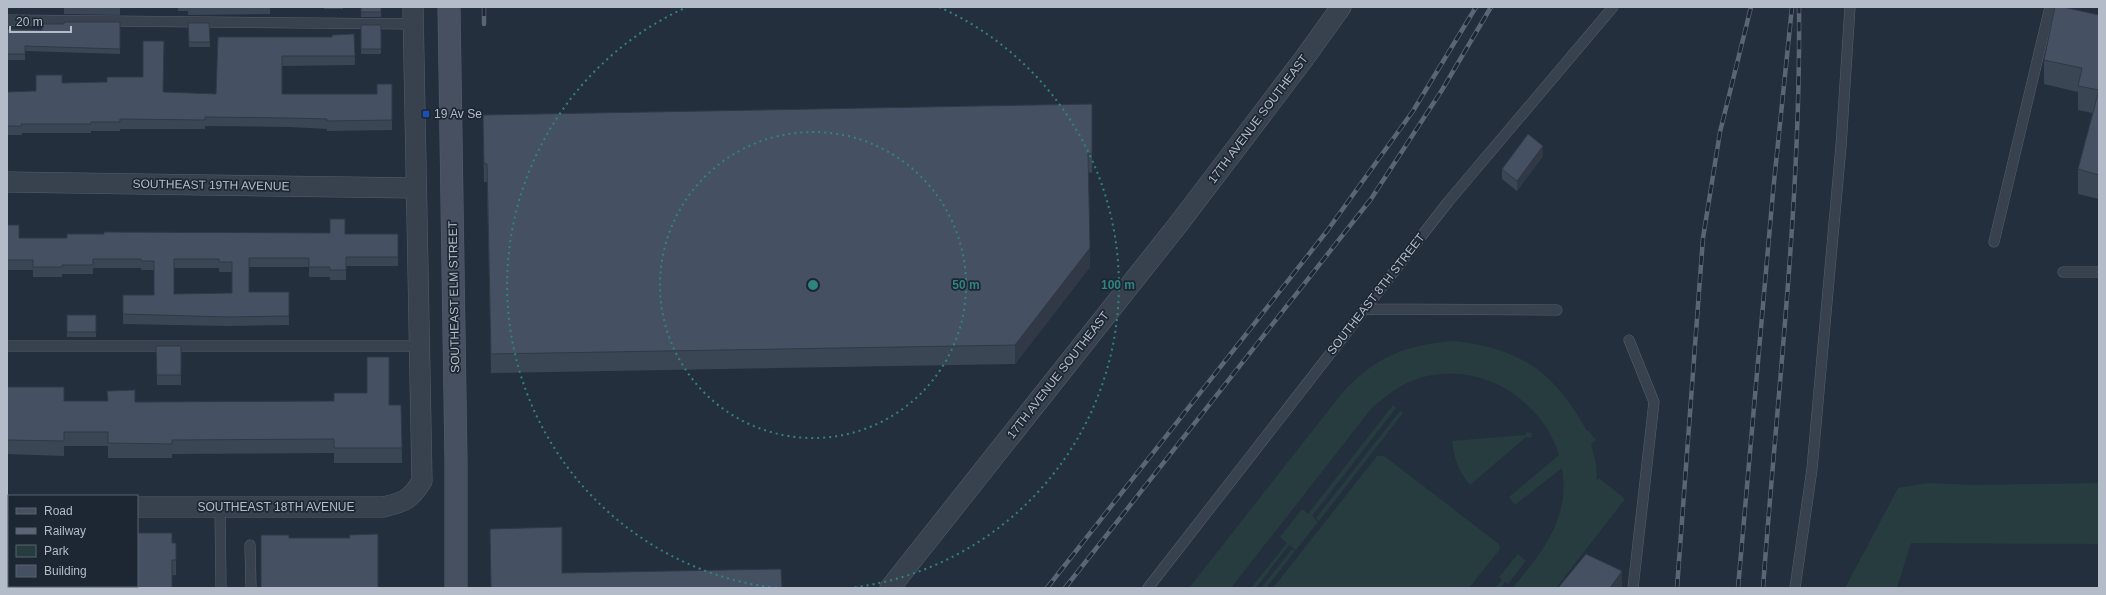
<svg xmlns="http://www.w3.org/2000/svg" width="2106" height="595" font-family="Helvetica,sans-serif">
<style>
.green{fill:#263c3f}
.lines{fill:none;stroke-linecap:round;stroke-linejoin:round}
.lane-casing{stroke:#565f6c;stroke-width:11}
.street-casing{stroke:#565f6c;stroke-width:21}
.secondary-casing{stroke:#565f6c;stroke-width:23}
.lane{stroke:#38414e;stroke-width:10}
.street{stroke:#38414e;stroke-width:20}
.secondary{stroke:#465061;stroke-width:22}
.rail-casing{stroke:#5a6575;stroke-width:4.5}
.rail{stroke:#1d2633;stroke-width:3;stroke-dasharray:9;stroke-linecap:butt}
.wall{fill:#3b4654;fill-rule:evenodd}
.shaded-wall{fill:#303945}
.building{fill:#455162;stroke:#303945;fill-rule:evenodd}
.ring{fill:none;stroke:#308480;stroke-width:2;stroke-dasharray:2 4}
.transit-dot{fill:#1a4fb4;stroke:#1d2633;stroke-width:1.5}
.labels{text-anchor:middle;stroke-width:3.5;stroke-linejoin:round;paint-order:stroke}
.poi-label{font-size:12px;fill:#b4bcc9;stroke:#1d2633;text-anchor:start}
.street-label{font-size:12px;fill:#b4bcc9;stroke:#1d2633}
.centre{fill:#308480;stroke:#1d2633;stroke-width:2}
.ring-label{font-size:12px;text-anchor:middle;font-weight:bold;fill:#308480;stroke:#1d2633;stroke-width:3.5;stroke-linejoin:round;paint-order:stroke}
</style>
<rect width="100%" height="100%" fill="#242f3e"/>
<!-- green -->
<path class="green" d="M 1455,341 C 1522,349 1554,372 1587,431 L 1588,430 L 1596,440 L 1591,444 L 1596,464 L 1597,481 L 1599,478 L 1625,499 L 1556,588 L 1513,588 C 1543,550 1570,520 1562,468 L 1515,505 L 1509,497 L 1559,455 C 1539,392 1467,354 1405,384 C 1392,391 1382,399 1371,409 L 1231,588 L 1189,588 L 1342,393 C 1377,356 1404,345 1455,341 Z
M 1393,405 L 1396,408 L 1312,516 L 1318,522 L 1296,550 L 1289,545 L 1256,588 L 1251,588 L 1287,543 L 1280,537 L 1302,509 L 1308,514 Z
M 1400,411 L 1403,413 L 1319,521 L 1316,518 Z
M 1527,432 L 1532,433 L 1531,438 L 1526,437 L 1470,485 C 1459,472 1454,459 1452,441 L 1525,435 Z
M 1377,456 L 1384,456 L 1499,544 L 1500,549 L 1469,588 L 1273,588 Z
M 1928,483 L 1974,485 L 2099,483 L 2099,544 L 1911,543 L 1897,588 L 1845,588 L 1898,488 Z
M 1292,549 L 1295,551 L 1266,588 L 1261,588 Z
M 1518,554 L 1526,561 L 1508,584 L 1505,582 L 1501,588 L 1495,588 L 1502,580 L 1499,577 Z"/>
<g class="lines">
<!-- lane casing -->
<g class="lane-casing">
<path id="lane" d="M 7,20 L 413,24
M 1994,242 L 2050,7
M 2063,272 L 2099,272
M 1364,309 L 1557,310
M 1629,340 L 1654,402 L 1633,588
M 7,346 L 420,346
M 220,507 L 221,588
M 250,545 L 251,588
M 1148,588 L 1448,202 L 1613,7
M 1795,588 L 1812,469 L 1841,146 L 1850,7"/>
</g>
<!-- street casing -->
<g class="street-casing">
<path id="street" d="M 7,182 L 415,188
M 7,507 L 9,507
M 137,507 L 383,507 C 405,502 410,500 422,481 L 413,7
M 53,588 L 53,586
M 890,588 L 1180,222 L 1303,60 L 1341,7"/>
</g>
<!-- secondary casing -->
<g class="secondary-casing">
<path id="secondary" d="M 449,7 L 456,461 L 456,588"/>
</g>
<!-- lane -->
<use href="#lane" class="lane"/>
<!-- street -->
<use href="#street" class="street"/>
<!-- secondary -->
<use href="#secondary" class="secondary"/>
<!-- rail casing -->
<g class="rail-casing">
<path id="rail" d="M 484,7 L 484,24
M 1047,588 L 1327,231 L 1413,111 L 1476,7
M 1065,588 L 1371,199 L 1442,90 L 1491,7
M 1677,588 L 1703,238 L 1720,132 L 1751,7
M 1738,588 L 1773,192 L 1792,7
M 1763,588 C 1777,395 1801,201 1799,7"/>
</g>
<!-- rail -->
<use href="#rail" class="rail"/>
</g>
<!-- wall -->
<path class="wall" d="M 64,7 L 270,7 L 270,14 L 188,15 L 188,11 L 178,11 L 178,8 L 120,8 L 120,15 L 64,14 Z
M 324,7 L 343,7 L 343,9 L 324,9 Z
M 361,7 L 381,7 L 381,17 L 361,17 Z
M 2099,15 L 2099,199 L 2078,194 L 2078,169 L 2093,113 L 2078,110 L 2078,92 L 2044,84 L 2044,60 Z
M 120,22 L 120,54 L 25,51 L 25,60 L 7,60 L 7,29 L 42,30 L 64,24 Z
M 188,23 L 209,23 L 210,47 L 189,47 Z
M 361,25 L 381,25 L 381,54 L 361,54 Z
M 354,34 L 355,65 L 282,66 L 282,94 L 377,94 L 392,84 L 392,130 L 327,131 L 327,129 L 290,127 L 205,126 L 205,129 L 120,129 L 120,131 L 91,131 L 91,133 L 22,133 L 22,135 L 7,135 L 7,92 L 36,91 L 62,83 L 163,92 L 216,94 L 218,37 L 332,37 Z
M 1092,104 L 1092,173 L 1088,172 L 1090,267 L 1015,364 L 491,373 L 487,182 L 484,182 L 483,115 Z
M 1543,156 L 1517,191 L 1502,179 L 1502,169 Z
M 7,225 L 19,238 L 67,238 L 345,234 L 398,234 L 398,266 L 346,266 L 346,280 L 330,280 L 330,277 L 309,277 L 309,267 L 249,267 L 249,292 L 289,292 L 289,325 L 228,326 L 123,324 L 123,295 L 154,295 L 154,270 L 141,270 L 141,268 L 93,268 L 93,274 L 62,274 L 62,277 L 33,277 L 33,270 L 7,270 ZM 174,268 L 219,268 L 219,272 L 232,272 L 232,293 L 174,294 Z
M 67,315 L 96,315 L 96,337 L 67,337 Z
M 156,346 L 181,346 L 181,385 L 157,385 Z
M 7,387 L 64,401 L 401,405 L 402,463 L 334,463 L 334,453 L 172,454 L 172,458 L 108,458 L 108,446 L 64,446 L 64,456 L 7,454 Z
M 172,543 L 176,543 L 176,575 L 172,575 Z"/>
<!-- shaded-wall -->
<path class="shaded-wall" d="M 1543,146 L 1543,156 L 1517,191 L 1517,181 Z
M 1090,248 L 1090,267 L 1015,364 L 1015,345 Z
M 1622,571 L 1622,588 L 1610,588 Z"/>
<!-- building -->
<path class="building" d="M 361,7 L 381,7 L 381,12 L 361,12 Z
M 2055,7 L 2063,7 L 2099,15 L 2099,175 L 2078,169 L 2099,90 L 2078,86 L 2082,68 L 2044,60 Z
M 64,22 L 120,22 L 120,49 L 25,46 L 25,54 L 7,54 L 7,29 L 42,30 L 42,24 L 64,24 Z
M 188,23 L 209,23 L 210,42 L 189,42 Z
M 361,25 L 381,25 L 381,49 L 361,49 Z
M 354,34 L 355,56 L 282,56 L 282,94 L 377,94 L 377,84 L 392,84 L 392,120 L 327,121 L 327,119 L 290,118 L 205,117 L 205,120 L 120,119 L 120,122 L 91,122 L 91,124 L 21,124 L 22,126 L 7,126 L 7,92 L 36,91 L 36,75 L 62,75 L 62,83 L 107,82 L 107,77 L 143,77 L 143,41 L 164,41 L 163,92 L 216,94 L 218,37 L 332,37 L 332,35 Z
M 1092,104 L 1092,154 L 1088,153 L 1090,248 L 1015,345 L 491,354 L 487,164 L 484,163 L 483,115 Z
M 1528,134 L 1543,146 L 1517,181 L 1502,169 Z
M 330,219 L 345,219 L 345,234 L 398,234 L 398,257 L 346,257 L 346,270 L 330,270 L 330,267 L 309,267 L 309,258 L 249,258 L 249,292 L 289,292 L 289,316 L 228,317 L 123,314 L 123,295 L 154,295 L 154,261 L 141,261 L 141,259 L 93,259 L 93,265 L 62,265 L 62,267 L 33,267 L 33,260 L 7,260 L 7,225 L 19,225 L 19,238 L 67,238 L 67,234 L 104,234 L 104,232 L 330,233 ZM 174,259 L 219,259 L 219,262 L 232,262 L 232,293 L 174,294 Z
M 67,315 L 96,315 L 96,332 L 67,332 Z
M 156,346 L 181,346 L 181,375 L 157,375 Z
M 367,357 L 389,357 L 389,405 L 401,405 L 402,448 L 334,448 L 334,439 L 172,440 L 172,444 L 108,443 L 108,432 L 64,432 L 64,441 L 7,440 L 7,387 L 64,387 L 64,401 L 108,401 L 107,391 L 135,390 L 135,402 L 334,401 L 334,393 L 367,393 Z
M 562,527 L 562,573 L 781,569 L 782,588 L 491,588 L 490,529 Z
M 137,533 L 172,533 L 172,543 L 176,543 L 176,560 L 172,560 L 172,588 L 112,588 L 112,586 L 137,586 Z
M 378,534 L 378,588 L 261,588 L 261,535 L 289,535 L 289,538 L 350,538 L 349,535 Z
M 1586,554 L 1622,571 L 1610,588 L 1558,588 Z"/>
<!-- distance rings -->
<g class="ring">
<circle cx="813" cy="285" r="153"/>
<path d="M776 588A305 305 0 0 1 687 7M939 7A305 305 0 0 1 850 588"/>
</g>
<!-- markers -->
<rect class="transit-dot" x="422" y="110" width="8" height="8" rx="2"/>
<g class="labels">
<!-- poi labels -->
<g class="poi-label">
<text x="434" y="118">19 Av Se</text>
</g>
<!-- street labels -->
<g class="street-label">
<text transform="translate(1258 119) rotate(-53)" y="4">17TH AVENUE SOUTHEAST</text>
<text transform="translate(211 185) rotate(1)" y="4">SOUTHEAST 19TH AVENUE</text>
<text transform="translate(1376 294) rotate(-52)" y="4">SOUTHEAST 8TH STREET</text>
<text transform="translate(454 297) rotate(-91)" y="4">SOUTHEAST ELM STREET</text>
<text transform="translate(1058 375) rotate(-52)" y="4">17TH AVENUE SOUTHEAST</text>
<text x="276" y="511">SOUTHEAST 18TH AVENUE</text>
</g>
</g>
<circle cx="813" cy="285" r="6" class="centre"/>
<g class="ring-label">
<text x="966" y="289">50 m</text>
<text x="1118" y="289">100 m</text>
</g>
<!-- border -->
<rect width="2106" height="595" fill="none" stroke="#b4bcc9" stroke-width="16"/>
<!-- legend -->
<rect x="8" y="495" width="130" height="92" fill="#1d2633" stroke="#59626f"/>
<rect x="16" y="508" width="20" height="6" fill="#465061" stroke="#59626f"/>
<text x="44" y="515" font-size="12" fill="#b4bcc9">Road</text>
<rect x="16" y="528" width="20" height="6" fill="#5a6575" stroke="#59626f"/>
<text x="44" y="535" font-size="12" fill="#b4bcc9">Railway</text>
<rect x="16" y="545" width="20" height="12" fill="#263c3f" stroke="#59626f"/>
<text x="44" y="555" font-size="12" fill="#b4bcc9">Park</text>
<rect x="16" y="565" width="20" height="12" fill="#455162" stroke="#59626f"/>
<text x="44" y="575" font-size="12" fill="#b4bcc9">Building</text>
<!-- scale -->
<path d="M10 26v6h61v-6" fill="none" stroke="#b4bcc9" stroke-width="2"/>
<text x="16" y="26" font-size="12" fill="#b4bcc9" stroke="#1d2633" stroke-width="3" paint-order="stroke">20 m</text>
</svg>
